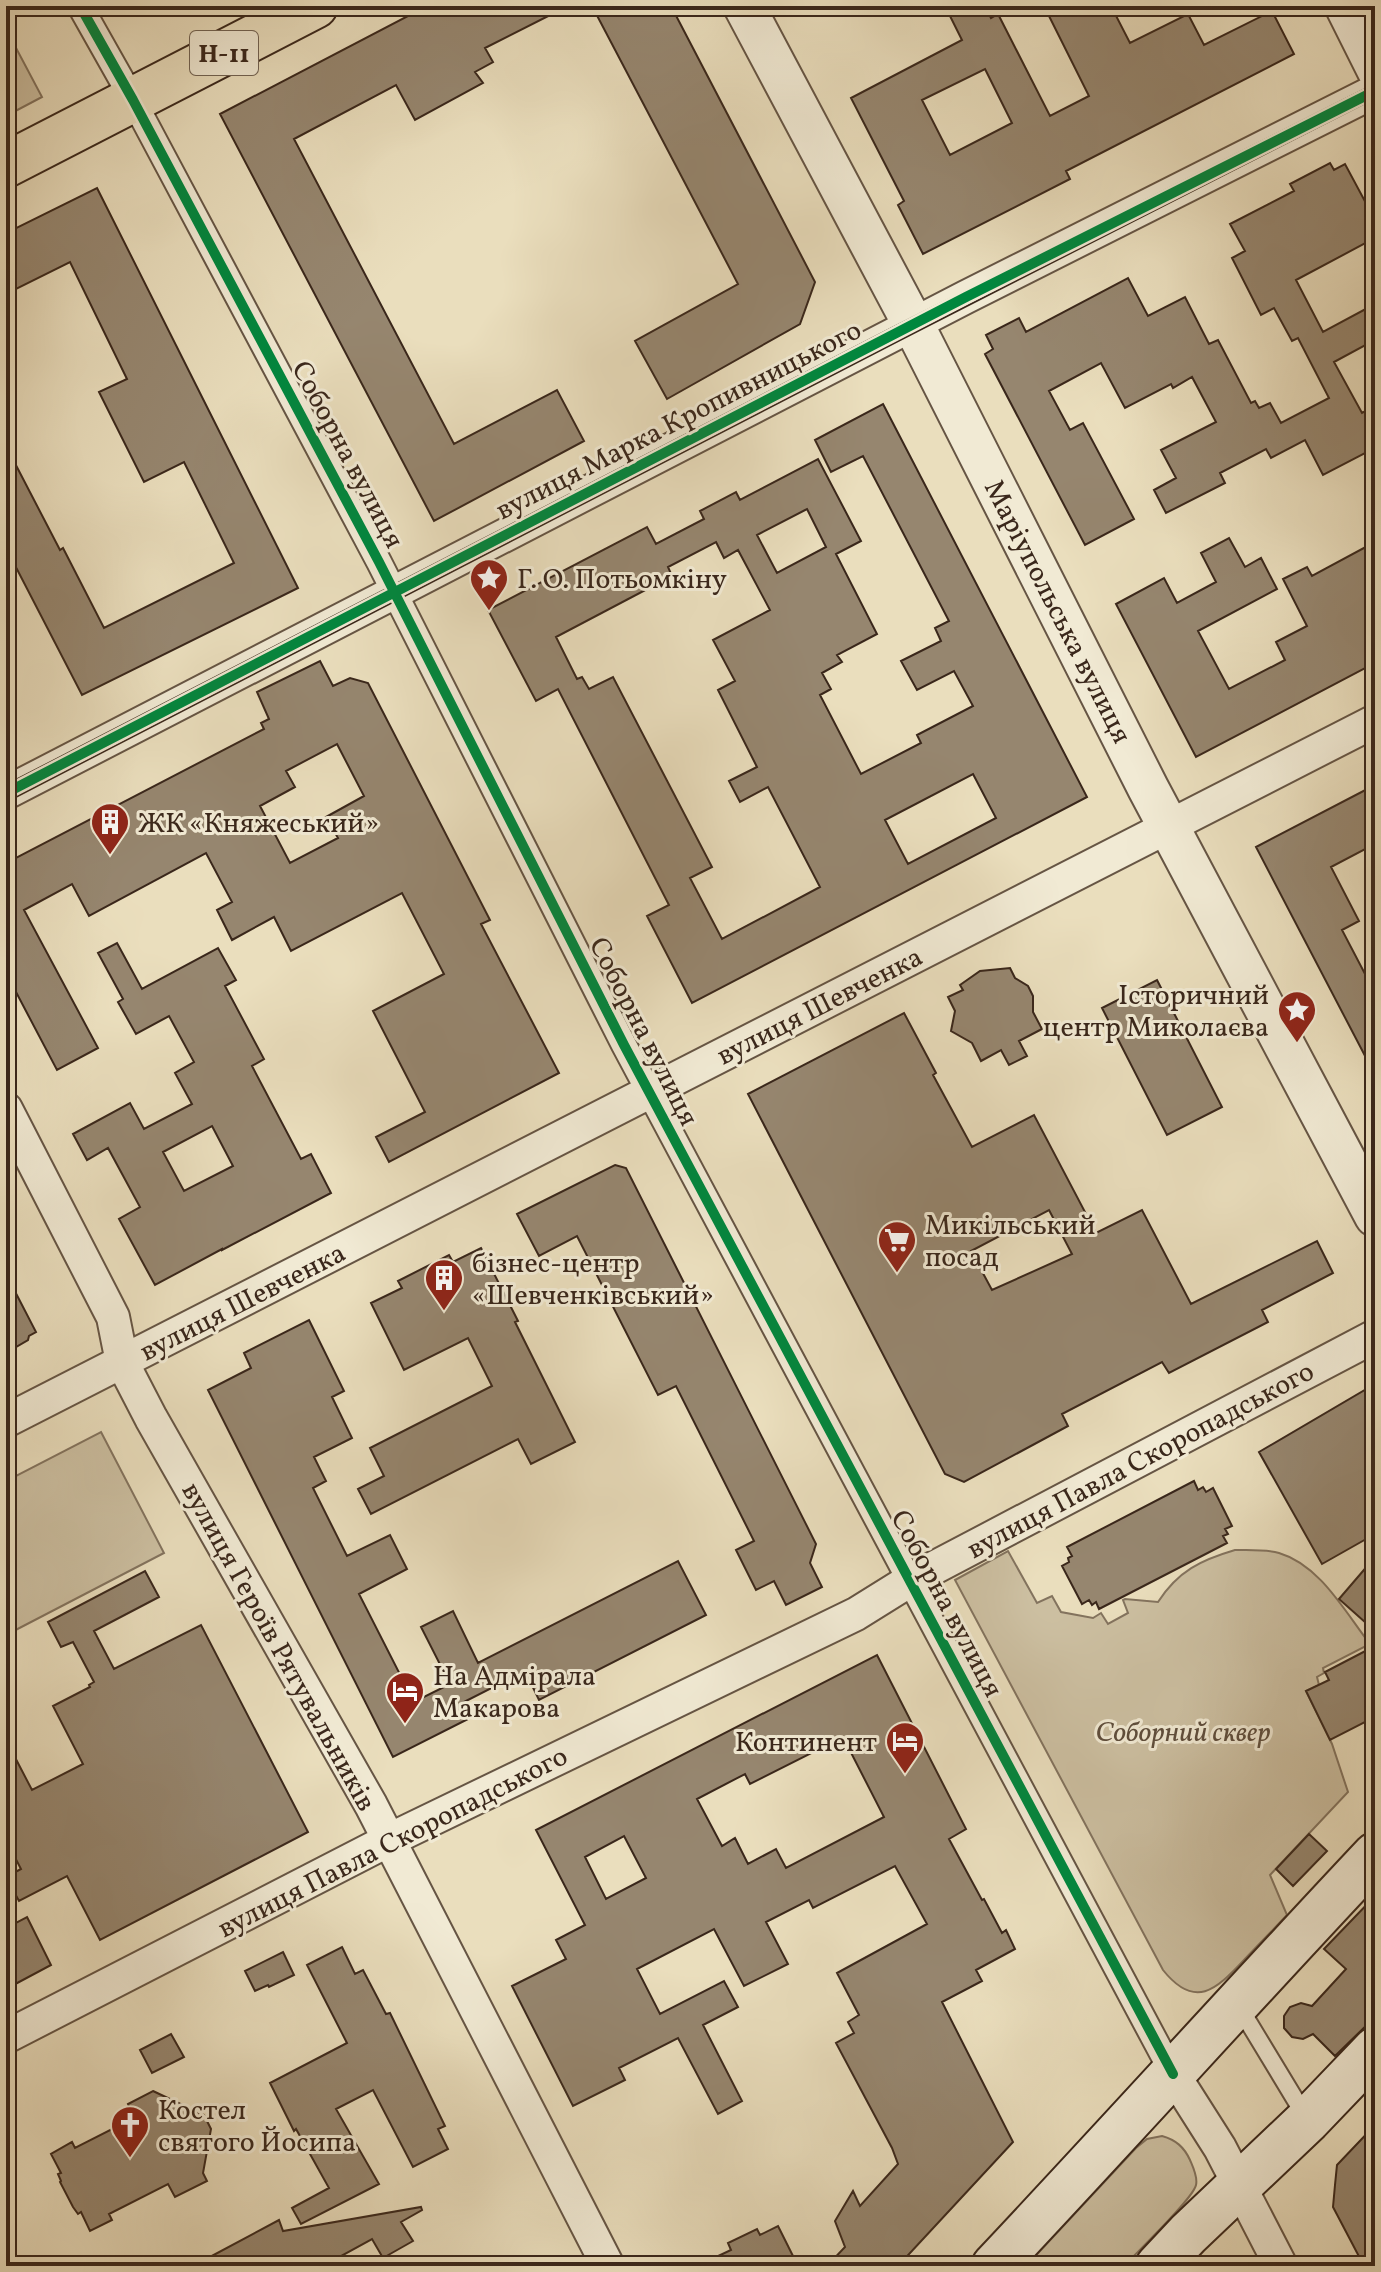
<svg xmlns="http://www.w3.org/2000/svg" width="1381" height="2272" font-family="Vollkorn,serif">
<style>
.green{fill:#ccbfa1;stroke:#83735e;stroke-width:2}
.building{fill:#96866f;stroke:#3a271b;stroke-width:2;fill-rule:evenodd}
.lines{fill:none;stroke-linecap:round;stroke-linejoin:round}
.service-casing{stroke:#654;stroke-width:20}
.pedestrian-casing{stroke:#654;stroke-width:28}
.minor-casing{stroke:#654;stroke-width:36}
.tertiary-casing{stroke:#654;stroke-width:44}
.secondary-casing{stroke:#3a271b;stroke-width:48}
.primary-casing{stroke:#3a271b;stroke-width:48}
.service{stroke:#f1ead4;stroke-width:16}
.pedestrian{stroke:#f1ead4;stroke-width:24}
.minor{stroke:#f1ead4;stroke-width:32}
.tertiary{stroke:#f1ead4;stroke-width:40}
.secondary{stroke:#f1ead4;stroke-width:44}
.primary{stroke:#eadebd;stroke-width:44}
.tram{stroke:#3a271b;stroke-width:2}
.cycleway-casing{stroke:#f1ead4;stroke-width:15}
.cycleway{stroke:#00873e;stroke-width:10}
.labels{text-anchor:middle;stroke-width:6;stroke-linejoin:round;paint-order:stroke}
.shield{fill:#f1ead4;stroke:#716252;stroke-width:2}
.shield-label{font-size:26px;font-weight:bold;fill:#3a271b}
.street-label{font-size:28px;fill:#3a271b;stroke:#f1ead4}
.poi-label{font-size:28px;fill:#3a271b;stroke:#f1ead4;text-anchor:start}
.park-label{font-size:28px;font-style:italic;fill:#5e4d3c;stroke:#f1ead4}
</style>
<rect width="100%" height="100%" fill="#eadebd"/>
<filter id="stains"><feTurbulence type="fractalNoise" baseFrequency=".0025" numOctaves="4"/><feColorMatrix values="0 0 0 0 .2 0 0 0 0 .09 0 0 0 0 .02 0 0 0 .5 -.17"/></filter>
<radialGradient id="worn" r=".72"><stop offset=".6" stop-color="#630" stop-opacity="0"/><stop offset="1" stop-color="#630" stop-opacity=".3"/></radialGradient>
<!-- green -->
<path class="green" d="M 6,29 L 42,97 L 6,116 Z
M 101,1432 L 164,1553 L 6,1635 L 6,1481 Z
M 1235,1550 C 1249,1550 1266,1549 1279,1553 C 1320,1565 1345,1612 1370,1644 L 1323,1668 L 1324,1673 L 1317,1677 L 1319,1685 L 1306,1691 L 1332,1744 L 1348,1792 L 1270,1875 L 1287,1915 C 1273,1930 1258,1945 1244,1960 C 1216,1990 1195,2010 1163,1970 L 955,1580 L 1008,1551 L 1037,1603 L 1052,1596 L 1061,1612 L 1093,1618 L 1101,1613 L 1108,1624 L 1128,1613 L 1123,1600 L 1125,1599 L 1158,1602 C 1178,1571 1201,1560 1235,1550 Z
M 1162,2136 C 1176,2140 1184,2147 1190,2160 C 1193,2167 1198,2177 1196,2185 C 1193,2199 1137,2252 1124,2266 L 1026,2266 L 1136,2148 L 1147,2139 Z"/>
<!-- building -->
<path class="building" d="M 427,6 L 568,6 L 485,48 L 493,62 L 475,72 L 483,83 L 415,120 L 396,85 L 294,139 L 454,444 L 557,390 L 584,441 L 434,521 L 220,114 Z
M 592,6 L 671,6 L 815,282 L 800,324 L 667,399 L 635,341 L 738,284 Z
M 945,6 L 985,6 L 991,18 L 998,14 L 1050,116 L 1089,96 L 1044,6 L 1111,6 L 1130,43 L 1188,14 L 1204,45 L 1272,11 L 1294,54 L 1066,171 L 1070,179 L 923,254 L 898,205 L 904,201 L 851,98 L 962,40 ZM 985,69 L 1012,123 L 950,155 L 922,100 Z
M 1330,163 L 1334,170 L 1345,164 L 1375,220 L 1375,238 L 1296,280 L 1323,332 L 1375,304 L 1375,340 L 1334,362 L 1362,413 L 1375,406 L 1375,448 L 1323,475 L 1305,440 L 1271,458 L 1266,449 L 1220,473 L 1225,483 L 1166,513 L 1154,490 L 1176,478 L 1161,450 L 1216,422 L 1192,377 L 1173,388 L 1171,384 L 1125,408 L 1101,363 L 1049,391 L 1070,430 L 1083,423 L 1134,519 L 1085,545 L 985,354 L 993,349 L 986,335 L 1019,318 L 1026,332 L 1128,278 L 1148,316 L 1185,297 L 1209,344 L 1218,340 L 1251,403 L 1255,401 L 1259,408 L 1270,403 L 1281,423 L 1329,398 L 1298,338 L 1292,341 L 1274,308 L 1261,315 L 1232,258 L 1245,251 L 1230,224 L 1294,191 L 1290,184 Z
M 97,188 L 298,588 L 82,695 L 6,548 L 6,446 L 60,550 L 63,548 L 104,628 L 234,563 L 184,462 L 144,482 L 99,392 L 127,379 L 70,262 L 6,294 L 6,233 Z
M 883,404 L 1087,797 L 692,1003 L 647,916 L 669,905 L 558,689 L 536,701 L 488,610 L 647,527 L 656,544 L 704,519 L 700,511 L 736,492 L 740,500 L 818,459 L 861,541 L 836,554 L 877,634 L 837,655 L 842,662 L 822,673 L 831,689 L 820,695 L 861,774 L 921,743 L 917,735 L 973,706 L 954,671 L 917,690 L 901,661 L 941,641 L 935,628 L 949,621 L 863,456 L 831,472 L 815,440 ZM 807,509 L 826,547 L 777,573 L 757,535 ZM 716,542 L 724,558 L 738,550 L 770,610 L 713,640 L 735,681 L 718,690 L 757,767 L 729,781 L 740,802 L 768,787 L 820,887 L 722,939 L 690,878 L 712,867 L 613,677 L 589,689 L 582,677 L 577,679 L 556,637 L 672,576 L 668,567 ZM 973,774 L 996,818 L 908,864 L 885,820 Z
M 1229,538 L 1245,567 L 1261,558 L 1277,589 L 1198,631 L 1229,689 L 1285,660 L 1276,642 L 1307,626 L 1283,579 L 1307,567 L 1312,576 L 1375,542 L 1375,663 L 1196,757 L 1116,604 L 1164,578 L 1177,603 L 1216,582 L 1201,553 Z
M 320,661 L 333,686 L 350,678 L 368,683 L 490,920 L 481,924 L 559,1073 L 389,1162 L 376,1137 L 425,1112 L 373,1011 L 444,974 L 402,893 L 291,951 L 274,917 L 232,940 L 217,910 L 232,902 L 206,853 L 89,916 L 72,884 L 24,910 L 98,1048 L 57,1070 L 6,973 L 6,863 L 264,729 L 261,723 L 269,719 L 257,692 ZM 337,744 L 364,796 L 326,817 L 338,838 L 290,863 L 260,806 L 295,787 L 286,771 Z
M 1375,785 L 1375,844 L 1331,867 L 1359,921 L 1342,930 L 1375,993 L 1375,1075 L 1256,847 Z
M 117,943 L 142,989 L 218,948 L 236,980 L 225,986 L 264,1059 L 252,1066 L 301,1159 L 311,1154 L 331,1193 L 222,1250 L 222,1249 L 155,1285 L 119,1219 L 140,1207 L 108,1148 L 87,1160 L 73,1134 L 130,1103 L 144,1129 L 192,1104 L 175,1073 L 194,1062 L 169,1016 L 136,1034 L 118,1002 L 123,999 L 98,953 ZM 212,1126 L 233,1166 L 184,1191 L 163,1152 Z
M 1010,968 L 1015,978 L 1028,986 L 1033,996 L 1033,1012 L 1042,1029 L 1019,1041 L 1027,1056 L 1009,1065 L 1001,1050 L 981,1061 L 972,1043 L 951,1031 L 955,1011 L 948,997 L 963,990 L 960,985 L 980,971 Z
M 1157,980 L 1222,1107 L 1167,1135 L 1102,1008 Z
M 904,1013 L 936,1073 L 933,1075 L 972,1147 L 1034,1115 L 1096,1233 L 1142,1210 L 1191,1304 L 1317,1241 L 1333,1273 L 1262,1310 L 1268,1322 L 1169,1373 L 1162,1362 L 1062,1414 L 1068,1426 L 964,1482 L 945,1474 L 748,1094 ZM 1049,1210 L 1072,1254 L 992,1290 L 971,1251 Z
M 615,1165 L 626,1168 L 816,1544 L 810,1563 L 822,1587 L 786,1605 L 774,1581 L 756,1590 L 736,1550 L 754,1541 L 676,1386 L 658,1395 L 577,1236 L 539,1256 L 517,1214 Z
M 481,1248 L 518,1321 L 515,1322 L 575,1442 L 531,1464 L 518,1439 L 371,1514 L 358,1489 L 384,1476 L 370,1448 L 492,1386 L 468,1338 L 404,1370 L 371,1303 L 402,1288 L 398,1281 L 449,1255 L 453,1262 Z
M 6,1274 L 36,1332 L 29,1336 L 28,1340 L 16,1347 L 6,1339 Z
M 309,1320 L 344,1391 L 332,1397 L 352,1438 L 314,1457 L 326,1481 L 313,1488 L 347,1556 L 390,1535 L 407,1569 L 359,1594 L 414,1702 L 450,1684 L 421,1627 L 453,1611 L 478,1663 L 678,1561 L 706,1615 L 539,1700 L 525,1671 L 462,1703 L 470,1718 L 393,1757 L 208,1390 L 251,1368 L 244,1353 Z
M 1375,1384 L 1375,1534 L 1322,1564 L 1259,1452 Z
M 1194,1481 L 1198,1490 L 1203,1487 L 1206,1492 L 1213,1488 L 1232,1526 L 1225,1529 L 1228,1534 L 1223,1536 L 1227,1543 L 1099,1609 L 1096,1602 L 1092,1605 L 1089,1600 L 1082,1604 L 1062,1566 L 1069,1562 L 1068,1558 L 1072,1556 L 1067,1547 Z
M 1375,1557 L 1375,1631 L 1339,1599 Z
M 145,1571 L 159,1597 L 94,1631 L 114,1669 L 201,1625 L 308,1832 L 100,1940 L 67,1876 L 19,1901 L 6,1877 L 21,1869 L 6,1840 L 6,1740 L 32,1790 L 83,1764 L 53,1706 L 90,1687 L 89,1685 L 94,1682 L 73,1642 L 61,1647 L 48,1622 Z
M 1375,1646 L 1375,1717 L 1330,1740 L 1306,1691 L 1329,1680 L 1325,1672 Z
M 877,1655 L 966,1829 L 949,1839 L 982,1900 L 984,1899 L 1002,1933 L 1006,1930 L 1015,1949 L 976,1970 L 982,1981 L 942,2002 L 1013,2142 L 898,2266 L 827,2266 L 845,2247 L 835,2221 L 853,2191 L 860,2206 L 898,2164 L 892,2148 L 836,2043 L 854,2033 L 848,2022 L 859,2015 L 837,1973 L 927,1924 L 895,1866 L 813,1908 L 809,1900 L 766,1922 L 788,1964 L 744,1986 L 714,1929 L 637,1969 L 660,2014 L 724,1981 L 738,2007 L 703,2025 L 742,2101 L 718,2114 L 678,2038 L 619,2068 L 625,2080 L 573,2106 L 512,1986 L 566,1959 L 556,1940 L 585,1925 L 536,1830 ZM 843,1737 L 884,1817 L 786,1868 L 776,1849 L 748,1864 L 735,1838 L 722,1846 L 697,1799 L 745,1774 L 750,1784 ZM 624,1836 L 646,1878 L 606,1899 L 585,1857 Z
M 1309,1834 L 1327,1851 L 1293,1886 L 1276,1869 Z
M 1375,1896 L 1375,2017 L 1335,2056 L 1313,2034 L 1303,2039 L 1292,2037 L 1284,2028 L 1284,2016 L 1290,2007 L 1301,2003 L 1312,2006 L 1346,1969 L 1324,1949 Z
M 27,1917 L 51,1965 L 6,1989 L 6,1928 Z
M 342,1947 L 355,1974 L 363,1970 L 386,2014 L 390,2013 L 445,2126 L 438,2129 L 448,2149 L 413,2167 L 373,2090 L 336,2109 L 379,2184 L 301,2224 L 292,2208 L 329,2188 L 296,2129 L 294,2131 L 270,2083 L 347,2043 L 307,1965 Z
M 283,1952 L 294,1975 L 269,1987 L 268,1985 L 255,1991 L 245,1971 Z
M 171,2034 L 184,2057 L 152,2073 L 140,2050 Z
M 153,2091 L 204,2115 L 211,2129 L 203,2173 L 207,2181 L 175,2197 L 168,2184 L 109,2214 L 112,2220 L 90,2231 L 81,2212 L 78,2214 L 73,2207 L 60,2182 L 61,2181 L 58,2174 L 61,2173 L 51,2154 L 72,2142 L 75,2148 L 134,2118 L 128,2104 Z
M 1375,2125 L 1375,2266 L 1364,2266 L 1333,2207 L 1335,2185 L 1337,2165 Z
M 421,2207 L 422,2210 L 401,2222 L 413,2241 L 383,2258 L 372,2239 L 323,2266 L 193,2266 L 279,2220 L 283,2231 Z
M 778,2226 L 798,2266 L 697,2266 L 731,2250 L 728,2243 L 757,2229 L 760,2235 Z"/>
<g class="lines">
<!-- service casing -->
<g class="service-casing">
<path id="service" d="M 1238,2005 L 1307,2119"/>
</g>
<!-- pedestrian casing -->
<g class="pedestrian-casing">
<path id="pedestrian" d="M 80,6 L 133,100 L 379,562 L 624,1045 L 1173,2074"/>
</g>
<!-- minor casing -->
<g class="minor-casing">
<path id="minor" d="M 1341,6 L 1375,74
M 6,793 L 966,297 L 1375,91
M 6,1109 L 113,1317 L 122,1362 L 151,1418 L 371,1805 L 608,2266
M 6,1421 L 1375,721
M 6,2037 L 389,1840 L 856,1614 L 909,1581 L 1375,1336
M 1173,2074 L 1220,2148 L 1281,2266"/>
</g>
<!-- tertiary casing -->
<g class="tertiary-casing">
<path id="tertiary" d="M 744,6 L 913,324 L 1148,788 L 1375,1216"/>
</g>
<!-- secondary casing -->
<g class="secondary-casing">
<path id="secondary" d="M 994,2266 C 1122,2130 1247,1991 1375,1855
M 1158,2266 L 1188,2234 L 1308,2120 L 1375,2050"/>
</g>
<!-- primary casing -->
<g class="primary-casing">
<path id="primary" d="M 6,165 L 315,6"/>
</g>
<!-- service -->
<use href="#service" class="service"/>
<!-- pedestrian -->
<use href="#pedestrian" class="pedestrian"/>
<!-- minor -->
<use href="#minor" class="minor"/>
<!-- tertiary -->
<use href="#tertiary" class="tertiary"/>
<!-- secondary -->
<use href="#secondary" class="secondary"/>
<!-- primary -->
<use href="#primary" class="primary"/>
<!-- tram -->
<path class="tram" d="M 6,785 L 892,328 L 1375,84
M 6,802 L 900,340 L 1375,98"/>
<!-- cycleway casing -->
<g class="cycleway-casing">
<path id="cycleway" d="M 80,6 L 133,100 L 379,562 L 624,1045 L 1173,2074
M 6,793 L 966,297 L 1375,91"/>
</g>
<!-- cycleway -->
<use href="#cycleway" class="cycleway"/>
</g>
<!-- icons -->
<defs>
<g id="sight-pin" transform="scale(2)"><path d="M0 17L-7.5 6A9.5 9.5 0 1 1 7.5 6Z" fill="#8f2418" stroke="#f1ead4"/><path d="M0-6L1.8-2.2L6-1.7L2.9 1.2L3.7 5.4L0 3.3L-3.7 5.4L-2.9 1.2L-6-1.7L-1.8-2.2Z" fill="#fff"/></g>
<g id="building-pin" transform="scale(2)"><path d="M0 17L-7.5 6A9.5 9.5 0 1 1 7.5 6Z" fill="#8f2418" stroke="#f1ead4"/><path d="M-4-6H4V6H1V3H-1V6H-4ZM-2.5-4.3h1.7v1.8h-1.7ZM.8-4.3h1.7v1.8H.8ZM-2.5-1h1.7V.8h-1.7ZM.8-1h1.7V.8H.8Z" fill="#fff"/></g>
<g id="supermarket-pin" transform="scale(2)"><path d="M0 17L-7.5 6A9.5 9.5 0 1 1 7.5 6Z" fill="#8f2418" stroke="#f1ead4"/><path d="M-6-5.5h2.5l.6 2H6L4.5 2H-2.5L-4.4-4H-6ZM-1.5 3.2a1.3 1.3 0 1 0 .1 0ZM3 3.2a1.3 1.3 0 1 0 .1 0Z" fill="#fff"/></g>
<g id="hotel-pin" transform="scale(2)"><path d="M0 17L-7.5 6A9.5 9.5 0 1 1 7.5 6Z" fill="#8f2418" stroke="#f1ead4"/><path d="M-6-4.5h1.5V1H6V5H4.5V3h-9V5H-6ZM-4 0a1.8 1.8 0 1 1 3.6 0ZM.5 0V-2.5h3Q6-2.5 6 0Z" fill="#fff"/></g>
<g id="church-pin" transform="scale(2)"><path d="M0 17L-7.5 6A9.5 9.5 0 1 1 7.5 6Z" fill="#8f2418" stroke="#f1ead4"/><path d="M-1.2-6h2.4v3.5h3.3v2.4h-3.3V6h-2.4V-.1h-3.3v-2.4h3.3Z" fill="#fff"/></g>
</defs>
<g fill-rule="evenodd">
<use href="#sight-pin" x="489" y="578"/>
<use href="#building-pin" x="110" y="822"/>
<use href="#sight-pin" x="1297" y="1010"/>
<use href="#supermarket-pin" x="897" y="1240"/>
<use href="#building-pin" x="444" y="1278"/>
<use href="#hotel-pin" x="405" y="1691"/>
<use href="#hotel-pin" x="905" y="1741"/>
<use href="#church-pin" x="130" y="2125"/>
</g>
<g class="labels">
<!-- shield labels -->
<rect class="shield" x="190" y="31" width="68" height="44" rx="6"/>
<g class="shield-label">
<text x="224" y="62">Н-11</text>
</g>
<!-- street labels -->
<g class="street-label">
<text transform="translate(678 419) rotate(-27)" y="10">вулиця Марка Кропивницького</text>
<text transform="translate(349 454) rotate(62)" y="10">Соборна вулиця</text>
<text transform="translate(1059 611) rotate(63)" y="10">Маріупольська вулиця</text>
<text transform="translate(819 1005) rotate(-27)" y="10">вулиця Шевченка</text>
<text transform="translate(645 1031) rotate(63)" y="10">Соборна вулиця</text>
<text transform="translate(242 1301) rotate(-27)" y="10">вулиця Шевченка</text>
<text transform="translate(1140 1459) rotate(-28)" y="10">вулиця Павла Скоропадського</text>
<text transform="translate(948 1603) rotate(62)" y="10">Соборна вулиця</text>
<text transform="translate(280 1646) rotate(61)" y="10">вулиця Героїв Рятувальників</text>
<text transform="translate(392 1841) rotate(-27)" y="10">вулиця Павла Скоропадського</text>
</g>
<!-- poi labels -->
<g class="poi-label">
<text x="517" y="588">Г. О. Потьомкіну</text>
<text x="138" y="832">ЖК «Княжеський»</text>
<text x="1269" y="1004" text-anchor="end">Історичний<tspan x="1269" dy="32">центр Миколаєва</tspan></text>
<text x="925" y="1234">Микільський<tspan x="925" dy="32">посад</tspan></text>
<text x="472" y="1272">бізнес-центр<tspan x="472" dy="32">«Шевченківський»</tspan></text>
<text x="433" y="1685">На Адмірала<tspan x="433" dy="32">Макарова</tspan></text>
<text x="877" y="1751" text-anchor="end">Континент</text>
<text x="158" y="2119">Костел<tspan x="158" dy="32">святого Йосипа</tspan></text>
</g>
<!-- park labels -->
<g class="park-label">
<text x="1183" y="1741">Соборний сквер</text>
</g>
</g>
<!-- margin -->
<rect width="1381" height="2272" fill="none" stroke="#eadebd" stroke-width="32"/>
<rect x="8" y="8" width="1365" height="2256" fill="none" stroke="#3a271b" stroke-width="4"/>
<rect x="16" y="16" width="1349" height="2240" fill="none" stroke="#3a271b" stroke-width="2"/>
<rect width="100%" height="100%" filter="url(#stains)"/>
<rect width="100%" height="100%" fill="url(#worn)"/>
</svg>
